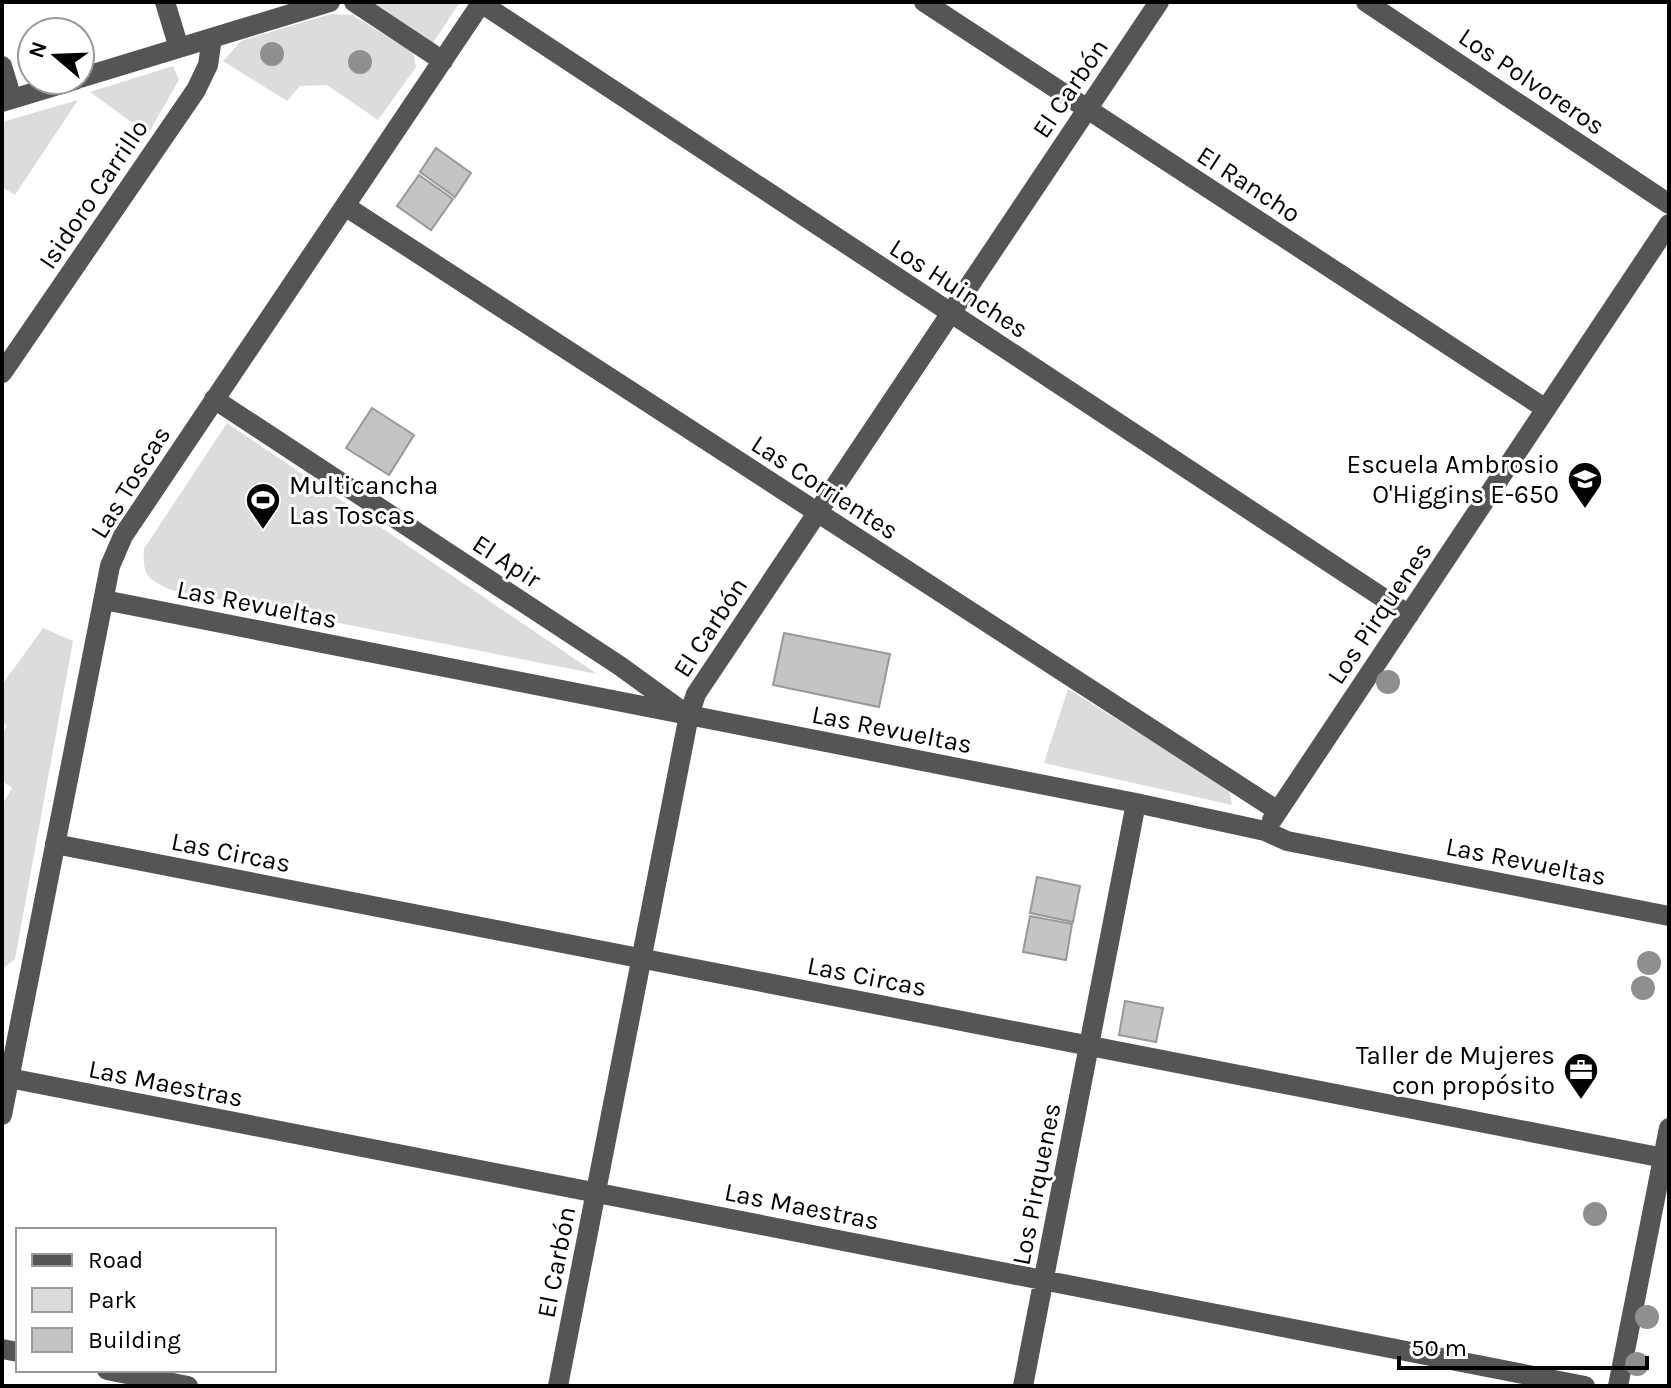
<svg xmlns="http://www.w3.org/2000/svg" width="1671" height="1388" font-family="Karla,sans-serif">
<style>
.green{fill:#dcdcdc}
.building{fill:#c4c4c4;stroke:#999;stroke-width:2}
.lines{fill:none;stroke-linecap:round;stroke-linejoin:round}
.minor{stroke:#555;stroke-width:20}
.tree{fill:#8f8f8f}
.labels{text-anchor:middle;stroke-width:6;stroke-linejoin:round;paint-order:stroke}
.street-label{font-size:26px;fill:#000;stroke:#fff}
.poi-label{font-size:26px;fill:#000;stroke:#fff;text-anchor:end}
</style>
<rect width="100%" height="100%" fill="#fff"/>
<!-- green -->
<path class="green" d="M 372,2 L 460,2 L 433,43 Z
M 331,14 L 352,15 L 413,52 L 416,67 L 378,120 L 327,85 L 300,86 L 287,101 L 223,61 L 241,41 Z
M 173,66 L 179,80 L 148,134 L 90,92 Z
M 78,100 L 15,195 L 2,187 L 2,122 Z
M 227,423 L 597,674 L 171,590 C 148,579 142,576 144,549 Z
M 43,628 L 73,641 L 15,959 L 2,969 L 2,805 L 12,788 L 2,781 L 2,734 L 7,726 L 2,722 L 2,685 Z
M 1068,689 L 1229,789 L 1232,805 L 1044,763 Z"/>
<!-- building -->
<path class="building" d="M 436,148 L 471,173 L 455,197 L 420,172 Z
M 419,175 L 453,199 L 431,230 L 397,206 Z
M 372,408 L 414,435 L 389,475 L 346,448 Z
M 784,633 L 890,654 L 879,707 L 773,685 Z
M 1037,877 L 1080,886 L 1073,922 L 1030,913 Z
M 1030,916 L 1072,924 L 1066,960 L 1023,952 Z
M 1125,1001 L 1163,1008 L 1156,1042 L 1119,1035 Z"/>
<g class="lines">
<!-- minor -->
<path class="minor" d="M 165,2 L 179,48
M 354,2 L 443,61
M 924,2 L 1546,409
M 1366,2 L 1669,204
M 481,3 L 1409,615
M 2,66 L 12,99
M 80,78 L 330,2
M 2,102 L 75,80
M 345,206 L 1278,811
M 2,373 L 196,90 L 208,65 L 212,38
M 214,399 L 620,666 L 682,711
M 104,600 L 1136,803 L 1265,831 L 1287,841 L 1669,916
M 1272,820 L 1669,224
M 55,844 L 1669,1159
M 9,1078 L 1585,1386
M 2,1115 L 110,566 L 123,536 L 482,2
M 2,1349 L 18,1352
M 107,1370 L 188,1386
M 558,1386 L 689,715 L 696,694 L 1159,2
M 1023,1386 L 1136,803
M 1618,1386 L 1669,1128"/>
</g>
<!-- trees -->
<g class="tree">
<circle cx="272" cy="54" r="12"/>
<circle cx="360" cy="62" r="12"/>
<circle cx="1388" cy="682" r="12"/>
<circle cx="1649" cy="963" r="12"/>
<circle cx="1643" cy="988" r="12"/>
<circle cx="1595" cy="1214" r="12"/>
<circle cx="1647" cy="1317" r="12"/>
<circle cx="1637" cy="1364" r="12"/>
</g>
<!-- icons -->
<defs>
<g id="school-pin" transform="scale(1.8)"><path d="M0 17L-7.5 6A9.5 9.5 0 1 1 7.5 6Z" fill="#000" stroke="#fff"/><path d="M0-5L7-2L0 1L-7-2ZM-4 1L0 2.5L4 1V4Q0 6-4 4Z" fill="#fff"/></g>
<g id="stadium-pin" transform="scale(1.8)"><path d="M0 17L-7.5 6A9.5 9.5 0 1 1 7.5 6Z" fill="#000" stroke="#fff"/><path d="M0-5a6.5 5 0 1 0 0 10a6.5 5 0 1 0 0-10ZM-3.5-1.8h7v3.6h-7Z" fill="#fff"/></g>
<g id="office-pin" transform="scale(1.8)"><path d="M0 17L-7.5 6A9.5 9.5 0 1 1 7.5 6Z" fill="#000" stroke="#fff"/><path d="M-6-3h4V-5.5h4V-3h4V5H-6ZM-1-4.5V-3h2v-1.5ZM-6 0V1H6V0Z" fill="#fff"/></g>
</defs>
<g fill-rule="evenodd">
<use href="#school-pin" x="1585" y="479"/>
<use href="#stadium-pin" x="263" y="500"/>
<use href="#office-pin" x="1581" y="1070"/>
</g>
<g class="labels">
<!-- street labels -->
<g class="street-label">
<text transform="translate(1532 81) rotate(34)" y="9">Los Polvoreros</text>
<text transform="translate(1070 88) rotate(-56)" y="9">El Carbón</text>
<text transform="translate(1249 184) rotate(33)" y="9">El Rancho</text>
<text transform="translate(93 194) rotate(-56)" y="9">Isidoro Carrillo</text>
<text transform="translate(959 288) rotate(33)" y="9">Los Huinches</text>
<text transform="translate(130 482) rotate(-58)" y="9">Las Toscas</text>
<text transform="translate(825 487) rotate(33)" y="9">Las Corrientes</text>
<text transform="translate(507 561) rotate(33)" y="9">El Apir</text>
<text transform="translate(257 604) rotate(11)" y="9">Las Revueltas</text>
<text transform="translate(1379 613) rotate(-56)" y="9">Los Pirquenes</text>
<text transform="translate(710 627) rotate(-57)" y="9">El Carbón</text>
<text transform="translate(892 729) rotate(11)" y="9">Las Revueltas</text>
<text transform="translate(231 852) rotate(11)" y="9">Las Circas</text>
<text transform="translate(1526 861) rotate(11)" y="9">Las Revueltas</text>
<text transform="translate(867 976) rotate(11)" y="9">Las Circas</text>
<text transform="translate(166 1083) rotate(11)" y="9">Las Maestras</text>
<text transform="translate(1036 1184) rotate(-79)" y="9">Los Pirquenes</text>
<text transform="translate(802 1206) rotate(11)" y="9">Las Maestras</text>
<text transform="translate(556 1262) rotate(-79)" y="9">El Carbón</text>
</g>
<!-- poi labels -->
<g class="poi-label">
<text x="1559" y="473">Escuela Ambrosio<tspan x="1559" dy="30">O'Higgins E-650</tspan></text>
<text x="289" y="494" text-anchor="start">Multicancha<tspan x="289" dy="30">Las Toscas</tspan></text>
<text x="1555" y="1064">Taller de Mujeres<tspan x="1555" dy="30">con propósito</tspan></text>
</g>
</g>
<!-- border -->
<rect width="1671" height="1388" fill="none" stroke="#000000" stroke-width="8"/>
<!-- legend -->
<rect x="16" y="1228" width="260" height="144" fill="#ffffff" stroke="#999999" stroke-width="2"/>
<rect x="32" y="1254" width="40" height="12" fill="#555555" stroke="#999999" stroke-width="2"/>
<text x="88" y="1268" font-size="24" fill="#000000">Road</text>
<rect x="32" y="1288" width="40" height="24" fill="#dcdcdc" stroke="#999999" stroke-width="2"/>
<text x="88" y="1308" font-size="24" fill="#000000">Park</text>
<rect x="32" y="1328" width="40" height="24" fill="#c4c4c4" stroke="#999999" stroke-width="2"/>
<text x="88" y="1348" font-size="24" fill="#000000">Building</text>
<!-- north arrow -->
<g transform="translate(56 56) rotate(289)"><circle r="38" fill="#ffffff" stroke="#999999" stroke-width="2"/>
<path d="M0-6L14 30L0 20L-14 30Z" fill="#000000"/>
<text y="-12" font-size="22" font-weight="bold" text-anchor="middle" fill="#000000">N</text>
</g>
<!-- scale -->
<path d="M1399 1356v12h248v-12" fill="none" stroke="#000000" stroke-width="4"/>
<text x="1411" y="1356" font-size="24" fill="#000000" stroke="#ffffff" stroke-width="6" paint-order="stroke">50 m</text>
</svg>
